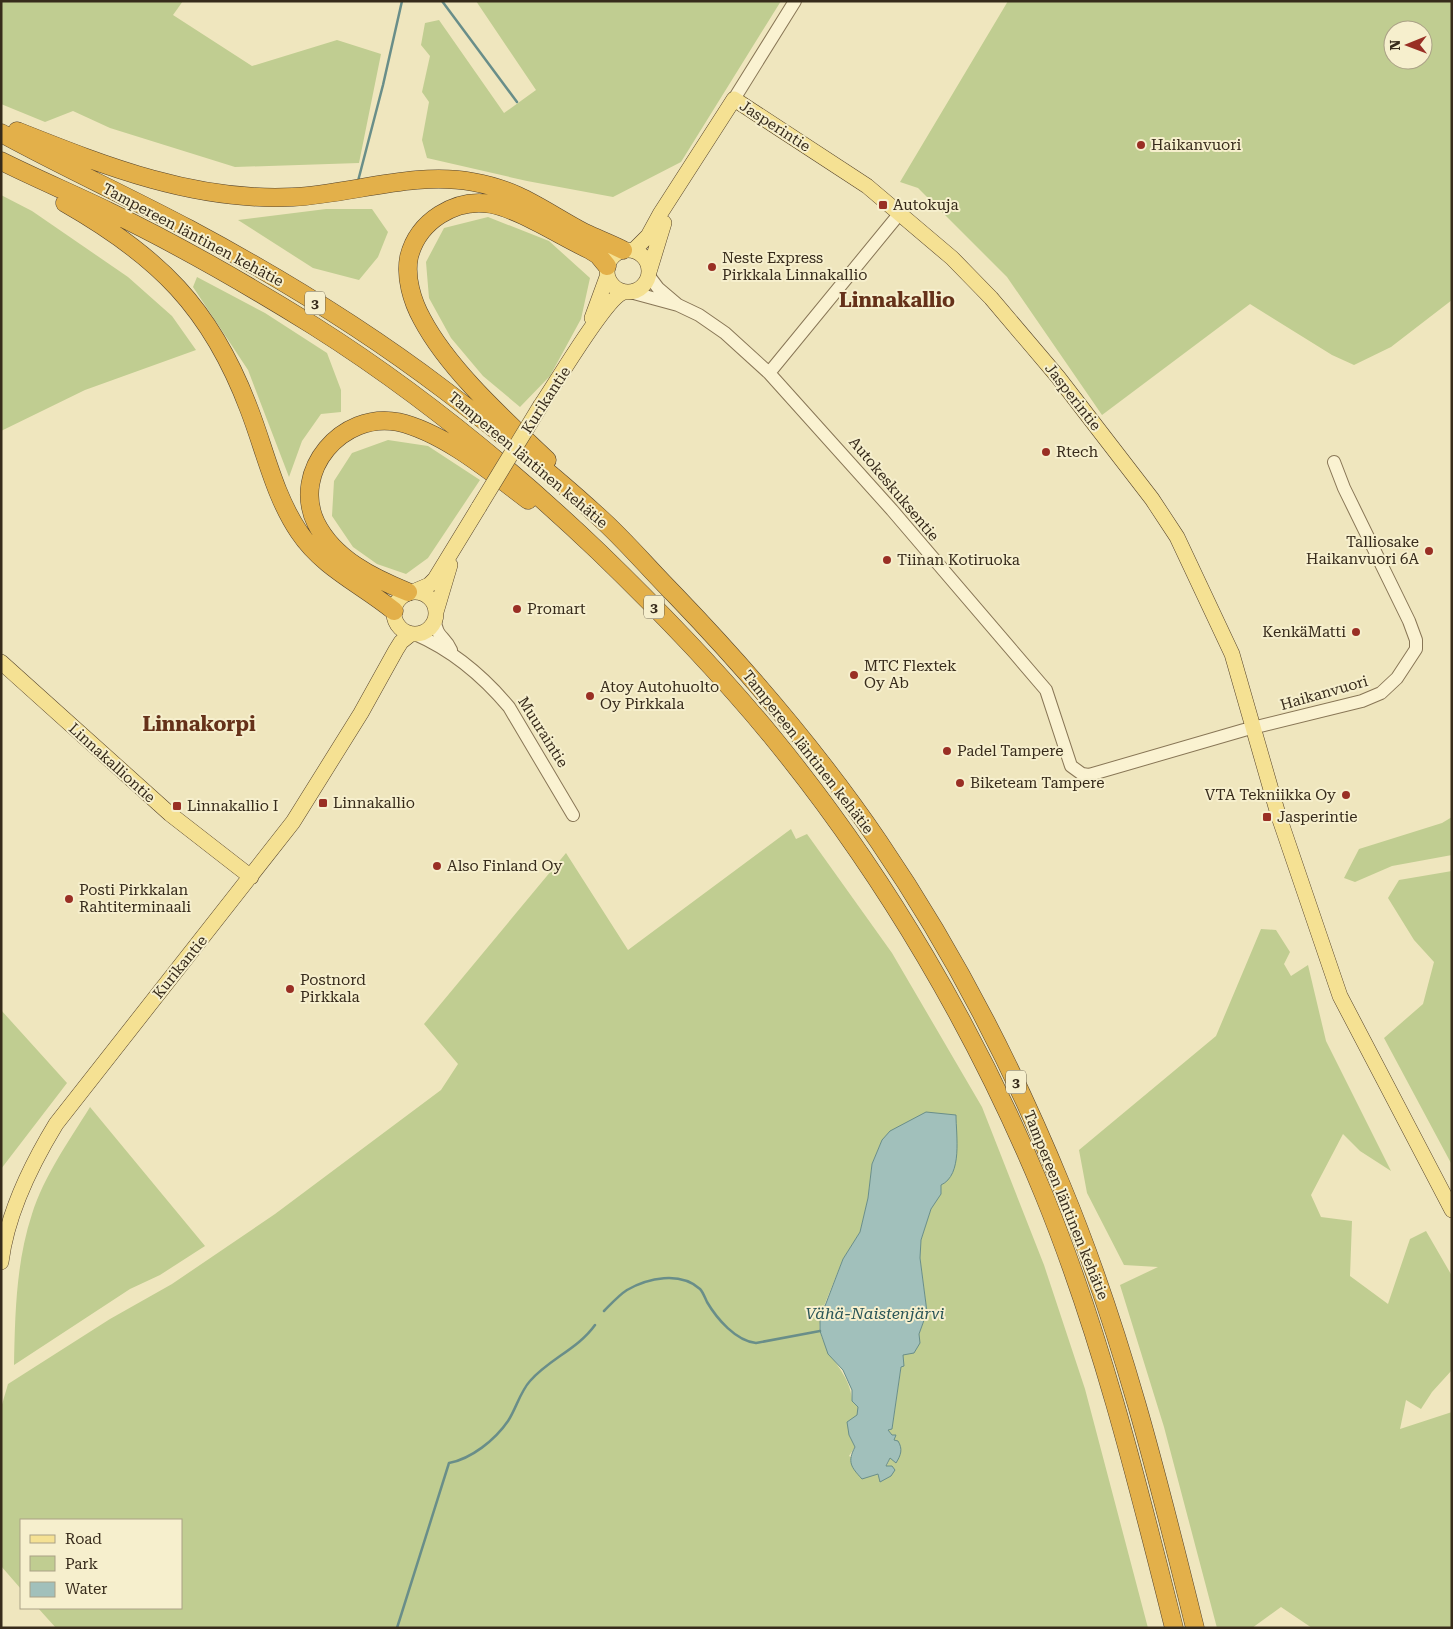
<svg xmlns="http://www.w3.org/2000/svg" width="1453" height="1629" font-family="'Roboto Serif',serif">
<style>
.green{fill:#c0cd91;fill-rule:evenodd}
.water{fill:#a1c0bb;stroke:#698e89}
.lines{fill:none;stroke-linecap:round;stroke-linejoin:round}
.stream{stroke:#698e89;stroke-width:2.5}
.minor-casing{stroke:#887656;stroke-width:14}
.major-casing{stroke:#55432b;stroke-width:16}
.highway-casing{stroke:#55432b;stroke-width:19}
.minor{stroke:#faf2d1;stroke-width:12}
.major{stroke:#f5e193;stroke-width:15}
.highway{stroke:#e3b04a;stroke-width:18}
.major-bridge-casing{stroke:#55432b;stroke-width:16;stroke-linecap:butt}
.major-bridge{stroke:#f5e193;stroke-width:15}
.poi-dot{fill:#992f24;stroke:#f6efcd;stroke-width:2}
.labels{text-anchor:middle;stroke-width:4;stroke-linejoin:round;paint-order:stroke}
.shield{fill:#f6efcd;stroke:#706650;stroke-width:1}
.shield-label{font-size:14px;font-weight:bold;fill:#372b1b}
.street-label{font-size:15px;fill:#372b1b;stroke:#f6efcd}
.poi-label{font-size:15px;fill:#372b1b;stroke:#f6efcd;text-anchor:start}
.water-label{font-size:16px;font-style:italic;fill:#2a5557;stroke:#f6efcd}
.district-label{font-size:20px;font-weight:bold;fill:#653119;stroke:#f6efcd}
</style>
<rect width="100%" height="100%" fill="#efe6be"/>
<!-- green -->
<path class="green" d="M 1,1 L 183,1 L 173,15 L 252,66 L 337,40 L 381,54 L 359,163 L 235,167 L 110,128 L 73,111 L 45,122 L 1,104 Z
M 476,1 L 781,1 L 681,162 L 613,197 L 527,181 L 427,158 L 422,140 L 429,102 L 422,92 L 430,56 L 421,45 L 425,23 L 439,20 L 504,113 L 536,90 Z
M 1008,1 L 1452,1 L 1452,300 L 1391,347 L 1354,365 L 1332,355 L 1250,304 L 1102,415 L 1007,277 L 918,188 L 900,182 ZM 1393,30 L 1423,30 L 1423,60 L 1393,60 Z
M 1,195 L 32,211 L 128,277 L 172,316 L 196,350 L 85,390 L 1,431 Z
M 326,209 L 372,209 L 388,232 L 378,257 L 359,280 L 313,268 L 238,220 Z
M 488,217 L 549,241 L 590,278 L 581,319 L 550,376 L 520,407 L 483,376 L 451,338 L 429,298 L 426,262 L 444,228 Z
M 197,277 L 265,313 L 327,353 L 341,390 L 341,412 L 321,414 L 302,441 L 289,477 L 248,370 L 193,287 Z
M 388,440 L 428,446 L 480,480 L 428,558 L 406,574 L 377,564 L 353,547 L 332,516 L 334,481 L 352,453 Z
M 1452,817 L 1452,855 L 1392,866 L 1355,882 L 1344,878 L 1359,849 L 1442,823 Z
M 791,829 L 796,839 L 807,834 L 892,953 L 982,1107 L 1044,1265 L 1085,1389 L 1148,1628 L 56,1628 L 38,1608 L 181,1608 L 181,1520 L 21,1520 L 21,1589 L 1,1566 L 1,1408 L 8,1384 L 110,1319 L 172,1284 L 275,1214 L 441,1090 L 458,1064 L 424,1024 L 566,853 L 628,950 ZM 882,1140 L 941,1194 L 931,1209 L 921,1240 L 920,1258 L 927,1312 L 919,1334 L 903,1355 L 892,1429 L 888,1430 C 900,1445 886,1466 880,1481 L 878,1474 L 849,1456 L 855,1447 L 849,1435 L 858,1415 L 858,1407 L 852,1401 C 851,1373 826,1358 820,1331 C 818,1324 823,1316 820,1308 L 824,1306 L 843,1259 L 860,1232 L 868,1198 L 872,1164 Z
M 1452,871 L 1452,1165 L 1384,1038 L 1423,1004 L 1434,962 L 1414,940 L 1388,898 L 1399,880 Z
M 1261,929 L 1276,930 L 1290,952 L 1284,964 L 1291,976 L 1308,965 L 1326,1041 L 1391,1171 L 1360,1151 L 1343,1134 L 1311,1195 L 1321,1217 L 1352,1221 L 1350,1276 L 1388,1304 L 1410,1239 L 1426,1231 L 1452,1276 L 1452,1370 L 1432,1392 L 1421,1409 L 1406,1400 L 1400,1429 L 1452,1412 L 1452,1628 L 1312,1628 L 1281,1607 L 1252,1628 L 1217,1628 L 1164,1427 L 1120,1285 L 1158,1267 L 1124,1265 L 1087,1193 L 1079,1150 L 1216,1036 Z
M 1,1010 L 67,1083 L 1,1169 Z
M 90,1107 L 205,1246 L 160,1275 L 130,1289 L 14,1365 C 15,1314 16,1263 32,1214 C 44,1176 69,1141 90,1107 Z"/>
<!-- water -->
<path class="water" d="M 926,1112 L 956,1115 C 956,1135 963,1175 941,1185 L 941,1194 L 931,1209 L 921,1240 L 920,1258 L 927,1312 L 919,1334 L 920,1343 L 914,1353 L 903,1355 L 904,1366 L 901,1367 L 892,1429 L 888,1430 L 892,1435 L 896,1435 L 894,1440 L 898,1441 C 903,1449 901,1455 896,1463 L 890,1458 L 886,1466 L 892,1466 L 895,1470 L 891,1476 L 880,1482 L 878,1474 L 862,1479 C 851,1467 847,1462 855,1447 L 849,1435 L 847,1422 L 857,1415 L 858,1407 L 852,1401 L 852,1390 L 843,1370 L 828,1354 L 820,1331 L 820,1308 L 825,1306 L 843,1259 L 860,1232 L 868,1198 L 872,1164 L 882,1140 L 890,1131 Z"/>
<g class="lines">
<!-- stream -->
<path class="stream" d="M 442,1 L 517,102
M 358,181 L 383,85 L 402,1
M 604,1311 C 611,1304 619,1295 627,1290 C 648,1278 680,1271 700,1289 C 703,1292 705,1298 707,1302 C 717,1319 736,1341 756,1343 L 820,1331
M 397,1628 L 449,1463 C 471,1459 495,1440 508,1421 C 516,1409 520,1392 530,1381 C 549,1359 578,1349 595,1325"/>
<!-- minor casing -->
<g class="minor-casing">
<path id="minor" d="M 734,99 L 795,1
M 649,276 L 658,288 L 678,305
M 630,292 L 678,305 L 699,315 L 725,333 L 769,373 L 892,510 L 1046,690 L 1071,766 L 1082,774 L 1089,775 L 1244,730 L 1362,701 L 1381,693 L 1397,678 L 1416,649 L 1416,640 L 1409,621 L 1344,488 L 1334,462
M 769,373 L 900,213
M 435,619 C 436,638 445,636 451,650
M 415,634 C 452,650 483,676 509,707 L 573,815"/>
</g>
<!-- major casing -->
<g class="major-casing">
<path id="major" d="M607 271a21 21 0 1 1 42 0a21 21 0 1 1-42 0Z
M 634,250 L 648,236 L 660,214 L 734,99 L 867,186 L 952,258 L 991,298 L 1058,377 L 1152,499 L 1177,537 L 1232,654 L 1278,814 L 1340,996 L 1452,1210
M 649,272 L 664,223
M 592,318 L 607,277
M 541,405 C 555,385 606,297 624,292
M 415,591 L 429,585 L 435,579 L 479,507
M394 613a21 21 0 1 1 42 0a21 21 0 1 1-42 0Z
M 436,612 L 450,565
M 1,662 L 170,814 L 251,877
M 1,1262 C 7,1214 31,1165 56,1124 L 293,822 L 361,713 L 396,650 L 401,642 L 411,634"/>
</g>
<!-- highway casing -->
<g class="highway-casing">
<path id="highway" d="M 17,131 C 105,166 195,202 293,197 C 352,194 414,171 473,182 C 520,190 545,212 585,233 C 598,239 611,244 623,250
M 1,133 C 63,167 127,196 189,229 C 277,276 364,329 443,389 C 496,429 549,471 598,516 C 625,540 649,569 675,595 C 749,672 819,754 879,842 C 952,949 1013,1067 1062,1187 C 1121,1329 1158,1478 1195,1628
M 1,161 C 37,179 73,194 108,211 C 179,245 248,285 314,326 C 417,391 511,468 599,552 C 660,611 720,673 774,739 C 885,875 977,1032 1044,1195 C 1101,1335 1137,1481 1174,1628
M 65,203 C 158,256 211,308 249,409 C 265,450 274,495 299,532 C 323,568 361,584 394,611
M 547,460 C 505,420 449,370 422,319 C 412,301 405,277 409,257 C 418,221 455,198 491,204 C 519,209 562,237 590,250 L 598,255 L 607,266
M 408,592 C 373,578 334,559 316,523 C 291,471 342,411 398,422 C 443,432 491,472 528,500"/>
</g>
<!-- minor -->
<use href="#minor" class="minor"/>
<!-- major -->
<use href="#major" class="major"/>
<!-- highway -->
<use href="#highway" class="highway"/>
<!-- major-bridge casing -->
<g class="major-bridge-casing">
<path id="major-bridge" d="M 479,507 L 541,405"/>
</g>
<!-- major-bridge -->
<use href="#major-bridge" class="major-bridge"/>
</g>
<!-- markers -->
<g class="poi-dot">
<circle cx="1141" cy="145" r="5"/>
<rect x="878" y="200" width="10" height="10" rx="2.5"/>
<circle cx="712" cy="267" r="5"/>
<circle cx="1046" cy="452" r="5"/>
<circle cx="1429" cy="551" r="5"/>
<circle cx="887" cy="560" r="5"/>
<circle cx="517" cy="609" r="5"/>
<circle cx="1356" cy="632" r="5"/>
<circle cx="854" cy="675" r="5"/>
<circle cx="590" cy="696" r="5"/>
<circle cx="947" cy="751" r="5"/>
<circle cx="960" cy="783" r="5"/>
<circle cx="1346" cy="795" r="5"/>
<rect x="318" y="798" width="10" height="10" rx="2.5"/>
<rect x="172" y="801" width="10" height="10" rx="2.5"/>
<rect x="1262" y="812" width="10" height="10" rx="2.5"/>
<circle cx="437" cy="866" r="5"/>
<circle cx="69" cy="899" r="5"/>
<circle cx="290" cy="989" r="5"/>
</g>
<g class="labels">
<!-- shield labels -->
<g class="shield">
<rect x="305" y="291.5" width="20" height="23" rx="4"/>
<rect x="644" y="595.5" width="20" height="23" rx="4"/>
<rect x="1006" y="1070.5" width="20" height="23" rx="4"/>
</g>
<g class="shield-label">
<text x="315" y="308">3</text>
<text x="654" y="612">3</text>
<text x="1016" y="1087">3</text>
</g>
<!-- street labels -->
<g class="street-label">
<text transform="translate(775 126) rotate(33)" y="5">Jasperintie</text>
<text transform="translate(193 235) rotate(28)" y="5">Tampereen läntinen kehätie</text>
<text transform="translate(1073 397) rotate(52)" y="5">Jasperintie</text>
<text transform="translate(546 400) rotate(-57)" y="5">Kurikantie</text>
<text transform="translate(528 460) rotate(40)" y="5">Tampereen läntinen kehätie</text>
<text transform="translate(894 489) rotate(50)" y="5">Autokeskuksentie</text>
<text transform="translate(1324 693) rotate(-16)" y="5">Haikanvuori</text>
<text transform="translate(543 732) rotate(58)" y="5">Muuraintie</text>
<text transform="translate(808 752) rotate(52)" y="5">Tampereen läntinen kehätie</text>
<text transform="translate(112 763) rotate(42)" y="5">Linnakalliontie</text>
<text transform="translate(180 967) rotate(-51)" y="5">Kurikantie</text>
<text transform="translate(1066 1205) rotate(68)" y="5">Tampereen läntinen kehätie</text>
</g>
<!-- poi labels -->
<g class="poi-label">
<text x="1151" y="150">Haikanvuori</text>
<text x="893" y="210">Autokuja</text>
<text x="722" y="263">Neste Express<tspan x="722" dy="17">Pirkkala Linnakallio</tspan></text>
<text x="1056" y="457">Rtech</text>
<text x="1419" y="547" text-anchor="end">Talliosake<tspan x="1419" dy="17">Haikanvuori 6A</tspan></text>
<text x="897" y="565">Tiinan Kotiruoka</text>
<text x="527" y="614">Promart</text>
<text x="1346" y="637" text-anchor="end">KenkäMatti</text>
<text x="864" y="671">MTC Flextek<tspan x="864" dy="17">Oy Ab</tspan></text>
<text x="600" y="692">Atoy Autohuolto<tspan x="600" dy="17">Oy Pirkkala</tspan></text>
<text x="957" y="756">Padel Tampere</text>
<text x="970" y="788">Biketeam Tampere</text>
<text x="1336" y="800" text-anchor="end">VTA Tekniikka Oy</text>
<text x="333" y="808">Linnakallio</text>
<text x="187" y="811">Linnakallio I</text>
<text x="1277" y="822">Jasperintie</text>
<text x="447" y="871">Also Finland Oy</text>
<text x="79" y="895">Posti Pirkkalan<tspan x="79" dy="17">Rahtiterminaali</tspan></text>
<text x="300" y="985">Postnord<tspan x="300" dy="17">Pirkkala</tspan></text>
</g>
<!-- water labels -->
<g class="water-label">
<text x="875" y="1319">Vähä-Naistenjärvi</text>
</g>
<!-- district labels -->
<g class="district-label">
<text x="897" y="307">Linnakallio</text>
<text x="199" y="731">Linnakorpi</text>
</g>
</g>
<!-- border -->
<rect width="1453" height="1629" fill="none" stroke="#372b1b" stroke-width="5"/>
<!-- legend -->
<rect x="20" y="1519" width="162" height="90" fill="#f6efcd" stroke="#aaa186"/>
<rect x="30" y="1535" width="25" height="8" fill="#f5e193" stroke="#aaa186"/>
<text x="65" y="1544" font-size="15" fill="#372b1b">Road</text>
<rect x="30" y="1556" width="25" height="15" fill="#c0cd91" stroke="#aaa186"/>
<text x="65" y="1569" font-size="15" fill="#372b1b">Park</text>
<rect x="30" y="1582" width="25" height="15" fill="#a1c0bb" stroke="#aaa186"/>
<text x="65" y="1594" font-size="15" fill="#372b1b">Water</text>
<!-- north arrow -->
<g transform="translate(1408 45) rotate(269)"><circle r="24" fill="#f6efcd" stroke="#aaa186"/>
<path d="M0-4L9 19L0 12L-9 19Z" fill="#992f24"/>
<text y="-8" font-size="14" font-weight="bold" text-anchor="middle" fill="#372b1b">N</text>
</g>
</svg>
